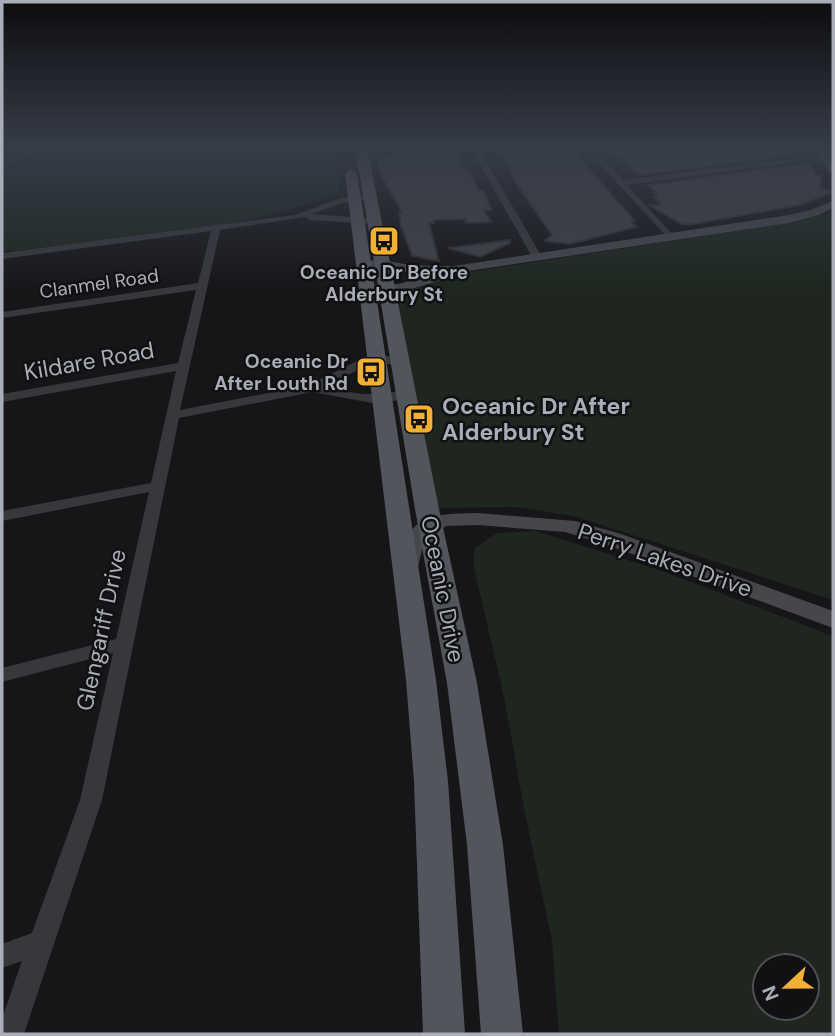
<svg xmlns="http://www.w3.org/2000/svg" width="835" height="1036" font-family="'DM Sans',sans-serif">
<style>
.green{fill:#1e261f;fill-rule:evenodd}
.building{fill:#404145;stroke:#303034;stroke-width:2}
.lines{fill:none;stroke-linecap:round;stroke-linejoin:round}
.street{fill:#37383d;fill-rule:evenodd}
.secondary{fill:#45474d;fill-rule:evenodd}
.primary{fill:#53555c;fill-rule:evenodd}
.labels{text-anchor:middle;stroke-width:5;stroke-linejoin:round;paint-order:stroke}
.far-poi-label{font-size:19px;font-weight:bold;fill:#a8adb8;stroke:#111113}
.far-street-label{font-size:19px;fill:#a8adb8;stroke:#111113}
.street-label{font-size:23px;fill:#a8adb8;stroke:#111113}
.poi-label{font-size:23px;font-weight:bold;fill:#a8adb8;stroke:#111113;text-anchor:start}
</style>
<rect width="100%" height="100%" fill="#161618"/>
<!-- green -->
<path class="green" d="M 46,147 L 336,147 L 339,192 C 237,235 112,239 2,252 L 2,167 Z
M 833,212 L 833,600 L 574,516 L 515,507 L 437,508 L 395,293 L 397,291 L 444,276 L 795,222 Z
M 536,531 L 659,570 L 833,636 L 833,1034 L 559,1034 L 552,941 L 524,808 L 504,697 L 474,568 L 474,549 L 497,533 ZM 765,966 L 807,966 L 807,1008 L 765,1008 Z"/>
<!-- building -->
<path class="building" d="M 570,147 L 635,221 L 631,221 L 636,227 L 570,244 L 545,241 L 552,235 L 518,186 L 499,149 Z
M 607,147 L 732,147 L 732,155 L 773,147 L 801,147 L 805,154 L 639,175 Z
M 436,151 L 455,151 L 463,168 L 469,171 L 478,190 L 483,190 L 491,210 L 484,210 L 491,222 L 466,223 L 465,219 L 433,220 L 434,223 L 429,223 L 439,261 L 412,256 L 401,226 L 399,213 L 402,212 L 382,177 L 377,158 L 401,153 L 437,154 Z
M 810,163 L 816,175 L 821,175 L 820,187 L 833,192 L 800,205 L 688,225 L 681,224 L 649,205 L 661,205 L 654,197 L 658,197 L 654,193 L 657,193 L 648,185 Z
M 510,240 L 510,243 L 480,257 L 448,248 Z"/>
<g class="lines">
<!-- street -->
<path class="street" d="M 35,147 L 45,147 L 2,167 L 2,162 Z
M 346,147 L 427,147 L 349,151 Z
M 470,147 L 478,147 L 542,257 L 540,259 L 532,257 Z
M 584,147 L 592,147 L 623,180 L 833,153 L 833,157 L 627,185 L 673,235 L 673,239 L 670,240 Z
M 371,196 L 371,200 L 342,203 L 311,214 L 378,219 L 379,221 L 375,224 L 309,220 L 305,217 L 220,230 L 180,410 L 309,385 L 369,355 L 401,357 L 407,361 L 401,365 L 371,363 L 325,387 C 357,394 375,398 407,389 L 413,393 L 395,401 L 372,403 L 313,392 L 179,418 L 102,800 L 24,1034 L 2,1034 L 2,1018 L 22,961 L 2,968 L 2,944 L 32,933 L 80,800 L 113,653 L 2,682 L 2,668 L 116,639 L 149,492 L 2,521 L 2,511 L 151,483 L 176,371 L 2,402 L 2,394 L 178,363 L 196,290 L 2,318 L 2,312 L 198,283 L 211,231 L 2,259 L 2,253 L 295,215 L 341,198 Z"/>
<!-- secondary -->
<path class="secondary" d="M 815,147 L 825,147 L 833,162 L 833,174 L 828,171 Z
M 833,201 L 833,208 L 819,215 L 789,223 L 448,274 L 447,278 C 427,284 377,303 360,289 L 367,285 L 399,284 L 433,274 L 411,273 L 388,268 L 359,269 L 357,266 C 372,254 396,264 413,265 C 427,266 441,266 454,266 L 789,215 L 811,210 Z
M 478,513 L 575,521 L 621,534 L 833,611 L 833,628 L 605,544 L 565,532 L 478,525 L 446,526 L 424,542 L 417,571 L 401,571 L 398,566 C 407,514 431,514 478,513 Z"/>
<!-- primary -->
<path class="primary" d="M 355,147 L 367,147 L 439,509 L 477,683 L 503,845 L 523,1034 L 481,1034 L 467,845 L 447,683 L 415,509 Z
M 351,169 L 357,173 L 436,680 L 448,781 L 465,1034 L 423,1034 L 414,781 L 406,680 L 345,173 Z"/>
</g>
<!-- sky -->
<linearGradient id="sky" x2="0" y2="1"><stop stop-color="#0c0c0d"/><stop offset="0.5" stop-color="#363c48"/><stop offset="1" stop-color="#363c48" stop-opacity="0"/></linearGradient>
<rect width="835" height="292" fill="url(#sky)"/>
<!-- icons -->
<defs>
<g id="bus-square" transform="scale(1.575)"><rect x="-9" y="-9" width="18" height="18" rx="4" fill="#f2b134" stroke="#111113"/><path d="M-5-6H5V4H4V6H2V4H-2V6H-4V4H-5ZM-3.5-4V0h7V-4ZM-3.5 1.2v1.5H-2V1.2ZM2 1.2v1.5H3.5V1.2Z" fill="#111"/></g>
</defs>
<g fill-rule="evenodd">
<use href="#bus-square" x="384" y="241"/>
<use href="#bus-square" x="371" y="372"/>
<use href="#bus-square" x="419" y="419"/>
</g>
<g class="labels">
<!-- far-poi labels -->
<g class="far-poi-label">
<text x="384" y="279">Oceanic Dr Before<tspan x="384" dy="22">Alderbury St</tspan></text>
<text x="348" y="368" text-anchor="end">Oceanic Dr<tspan x="348" dy="22">After Louth Rd</tspan></text>
</g>
<!-- far-street labels -->
<g class="far-street-label">
<text transform="translate(99 283) rotate(-8)" y="7">Clanmel Road</text>
</g>
<!-- street labels -->
<g class="street-label">
<text transform="translate(89 361) rotate(-10)" y="8">Kildare Road</text>
<text transform="translate(665 560) rotate(19)" y="8">Perry Lakes Drive</text>
<text transform="translate(443 589) rotate(79)" y="8">Oceanic Drive</text>
<text transform="translate(101 630) rotate(-78)" y="8">Glengariff Drive</text>
</g>
<!-- poi labels -->
<g class="poi-label">
<text x="442" y="414">Oceanic Dr After<tspan x="442" dy="26">Alderbury St</tspan></text>
</g>
</g>
<!-- border -->
<rect width="835" height="1036" fill="none" stroke="#a8adb8" stroke-width="7"/>
<!-- north arrow -->
<g transform="translate(786 987) rotate(248)"><circle r="33" fill="#111113" stroke="#4d4f55" stroke-width="2"/>
<path d="M0-5L12 26L0 18L-12 26Z" fill="#f2b134"/>
<text y="-10" font-size="19" font-weight="bold" text-anchor="middle" fill="#a8adb8">N</text>
</g>
</svg>
